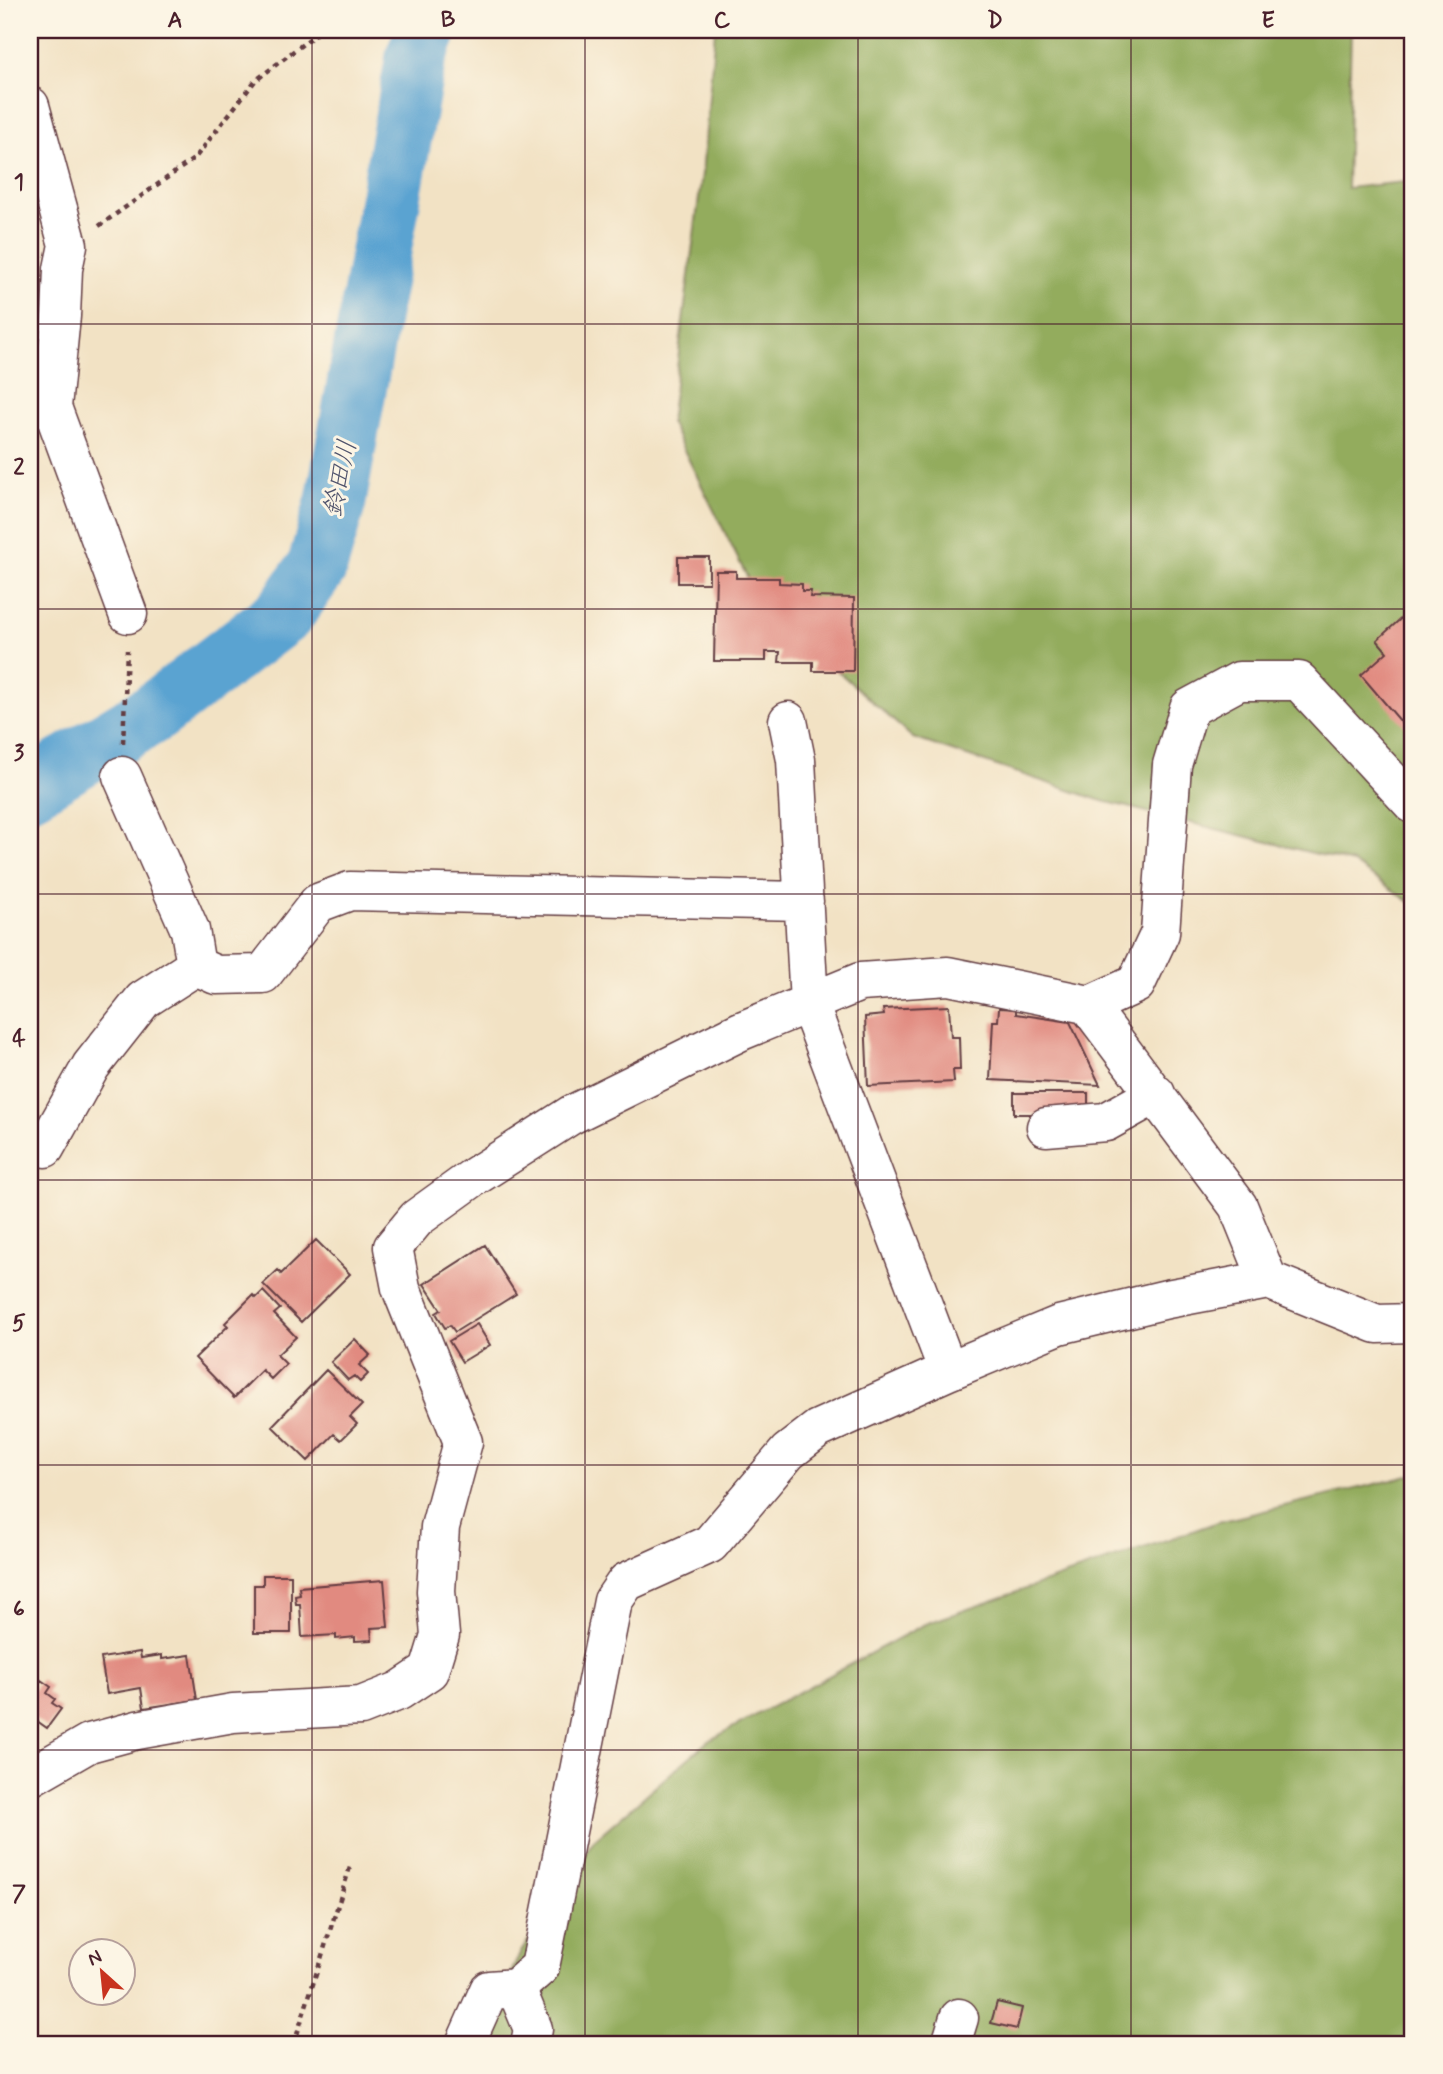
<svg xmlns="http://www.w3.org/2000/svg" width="1443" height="2074" font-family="Mynerve,'Klee One',sans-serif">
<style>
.forest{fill:#93ac5d;stroke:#6e6644;stroke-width:2}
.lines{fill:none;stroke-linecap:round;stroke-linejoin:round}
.river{stroke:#5aa3d1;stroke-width:61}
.building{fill:#e18a80}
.minor-casing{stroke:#633c42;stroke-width:41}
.path{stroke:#633c42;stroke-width:4.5;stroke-dasharray:5 5;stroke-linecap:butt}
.minor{stroke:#fff;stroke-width:38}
.grid{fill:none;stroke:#4a1f2b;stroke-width:2;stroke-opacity:0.55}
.labels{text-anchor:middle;stroke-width:6;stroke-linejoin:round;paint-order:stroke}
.water-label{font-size:26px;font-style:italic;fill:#50546d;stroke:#fcf5e5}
.neatline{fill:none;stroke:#4a1f2b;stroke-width:2.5}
.grid-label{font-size:23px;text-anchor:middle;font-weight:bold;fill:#4a1f2b}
</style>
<rect width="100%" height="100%" fill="#fcf5e5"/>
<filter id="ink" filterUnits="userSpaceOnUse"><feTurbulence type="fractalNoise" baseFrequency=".0143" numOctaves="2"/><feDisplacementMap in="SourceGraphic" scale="14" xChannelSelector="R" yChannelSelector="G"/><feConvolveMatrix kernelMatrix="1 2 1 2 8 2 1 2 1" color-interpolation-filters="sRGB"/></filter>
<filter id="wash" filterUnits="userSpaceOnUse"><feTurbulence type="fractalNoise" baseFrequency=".00686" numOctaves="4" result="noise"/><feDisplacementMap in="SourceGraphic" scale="28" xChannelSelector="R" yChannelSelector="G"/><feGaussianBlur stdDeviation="1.57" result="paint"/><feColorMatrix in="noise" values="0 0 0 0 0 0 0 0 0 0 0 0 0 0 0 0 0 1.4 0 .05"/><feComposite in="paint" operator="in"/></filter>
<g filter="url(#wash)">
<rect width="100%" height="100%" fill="#f2e2c4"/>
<!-- forest -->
<path class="forest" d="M 715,30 L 1351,30 L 1347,188 L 1413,181 L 1413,904 L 1353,863 L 1099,800 L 913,738 L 759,601 L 670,422 L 702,174 Z
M 1413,1475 L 1413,2044 L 476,2044 L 521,1952 L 594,1840 L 708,1741 L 925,1624 L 1218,1522 Z"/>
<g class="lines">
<!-- river -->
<path class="river" d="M 30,788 L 155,712 L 284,614 L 317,567 L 336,501 L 416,57 L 427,30"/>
</g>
<g id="blocks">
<!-- building -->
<path class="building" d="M 33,302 L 39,328 L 30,330 L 30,303 Z
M 678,557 L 709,557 L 709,583 L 678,583 Z
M 716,571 L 736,571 L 736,578 L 779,578 L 779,583 L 802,584 L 802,591 L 811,591 L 810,597 L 854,598 L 853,671 L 813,671 L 813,662 L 779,662 L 780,652 L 766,652 L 766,661 L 714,661 Z
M 1406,614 L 1413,623 L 1413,736 L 1361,675 L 1387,652 L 1377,640 Z
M 949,1006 L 951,1037 L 959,1037 L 960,1070 L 953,1070 L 954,1082 L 868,1086 L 865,1017 L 884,1015 L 883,1009 Z
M 999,1008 L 1016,1009 L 1016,1014 L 1070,1022 L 1100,1085 L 990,1080 L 993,1021 L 998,1021 Z
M 1014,1093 L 1088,1093 L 1088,1114 L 1014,1114 Z
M 316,1240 L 350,1274 L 301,1322 L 263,1284 L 278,1270 L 281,1274 Z
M 485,1245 L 516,1294 L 455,1332 L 450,1325 L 445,1328 L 436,1313 L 441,1310 L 424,1284 Z
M 263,1291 L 280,1309 L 274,1314 L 296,1337 L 277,1355 L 286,1364 L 271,1379 L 262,1370 L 234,1398 L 195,1358 L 228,1326 L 225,1323 L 253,1295 L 256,1298 Z
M 477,1324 L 490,1345 L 462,1362 L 449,1341 Z
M 355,1339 L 370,1355 L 359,1365 L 368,1374 L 360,1382 L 354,1376 L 348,1380 L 331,1362 Z
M 326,1370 L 362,1405 L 350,1417 L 357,1424 L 341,1440 L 334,1434 L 308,1461 L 272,1426 Z
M 263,1575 L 291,1575 L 291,1633 L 254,1633 L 254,1585 L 263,1585 Z
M 384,1580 L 388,1627 L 371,1628 L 372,1640 L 355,1641 L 355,1637 L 336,1639 L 336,1635 L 302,1637 L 300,1604 L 296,1604 L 295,1596 L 300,1595 L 299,1587 Z
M 140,1652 L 141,1658 L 162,1655 L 162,1659 L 190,1655 L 197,1700 L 144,1708 L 141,1688 L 107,1694 L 101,1658 Z
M 41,1680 L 51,1687 L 47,1693 L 55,1699 L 52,1703 L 61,1709 L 47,1728 L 30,1716 L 30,1701 L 33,1696 L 31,1694 Z
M 997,2002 L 1022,2008 L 1017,2029 L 991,2023 Z"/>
</g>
</g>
<g filter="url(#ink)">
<use href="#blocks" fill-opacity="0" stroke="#633c42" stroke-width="2"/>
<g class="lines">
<!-- minor casing -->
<g class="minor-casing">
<path id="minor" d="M 30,106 L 68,245 L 63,269 L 61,316 L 52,407 L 128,614
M 196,966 L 216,975 L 263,974 L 318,903 L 350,891 L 804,901
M 1088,1005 L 1238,1206 L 1268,1280
M 1046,1127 L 1106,1122 L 1156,1094
M 45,1148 L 91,1066 L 143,1000 L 196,966 L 190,930 L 122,776
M 948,1371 L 1059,1325 L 1167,1299 L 1268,1280 L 1377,1324 L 1413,1323
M 30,1777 L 89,1743 L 137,1730 L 233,1713 L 361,1706 L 399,1691 L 429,1671 L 440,1635 L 436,1591 L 440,1527 L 463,1442 L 401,1288 L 393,1247 L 417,1218 L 471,1179 L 571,1115 L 741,1031 L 860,982 L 948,976 L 1090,1005 L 1136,984 L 1160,933 L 1172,765 L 1189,708 L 1239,681 L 1299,681 L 1413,804
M 465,2044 L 489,1990 L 516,1988
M 530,2044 L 533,2029 L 516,1988 L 540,1967 L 613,1601 L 626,1582 L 710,1544 L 788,1452 L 818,1429 L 948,1371 L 809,1004 L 796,760 L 788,721
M 951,2044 L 959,2018"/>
</g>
<!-- path -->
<path class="path" d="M 99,226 L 195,158 L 255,81 L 321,30
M 123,743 L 127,650
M 294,2044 L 351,1864"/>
<!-- minor -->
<use href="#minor" class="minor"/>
</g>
</g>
<!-- grid -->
<path class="grid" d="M 312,30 L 312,2044M 585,30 L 585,2044M 858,30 L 858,2044M 1131,30 L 1131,2044M 30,324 L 1413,324M 30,609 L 1413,609M 30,894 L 1413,894M 30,1180 L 1413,1180M 30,1465 L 1413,1465M 30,1750 L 1413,1750"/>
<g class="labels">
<!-- water labels -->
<g class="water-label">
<text transform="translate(339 478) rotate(-78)" y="9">鈴田川</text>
</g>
</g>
<!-- margin -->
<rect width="1443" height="2074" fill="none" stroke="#fcf5e5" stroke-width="77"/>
<!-- north arrow -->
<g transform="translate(102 1972) rotate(333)"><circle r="33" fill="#fcf5e5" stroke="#b59f9b" stroke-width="2"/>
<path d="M0-5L12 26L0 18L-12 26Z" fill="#c8321e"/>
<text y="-10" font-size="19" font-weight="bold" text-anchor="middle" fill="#4a1f2b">N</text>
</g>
<rect x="38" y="38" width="1366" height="1998" class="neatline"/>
<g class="grid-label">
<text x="175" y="27">A</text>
<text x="448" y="27">B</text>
<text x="722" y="27">C</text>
<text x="995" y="27">D</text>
<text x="1268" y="27">E</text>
<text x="19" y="189">1</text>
<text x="19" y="474">2</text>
<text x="19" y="760">3</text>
<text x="19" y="1045">4</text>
<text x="19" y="1330">5</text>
<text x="19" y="1616">6</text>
<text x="19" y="1901">7</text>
</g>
</svg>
